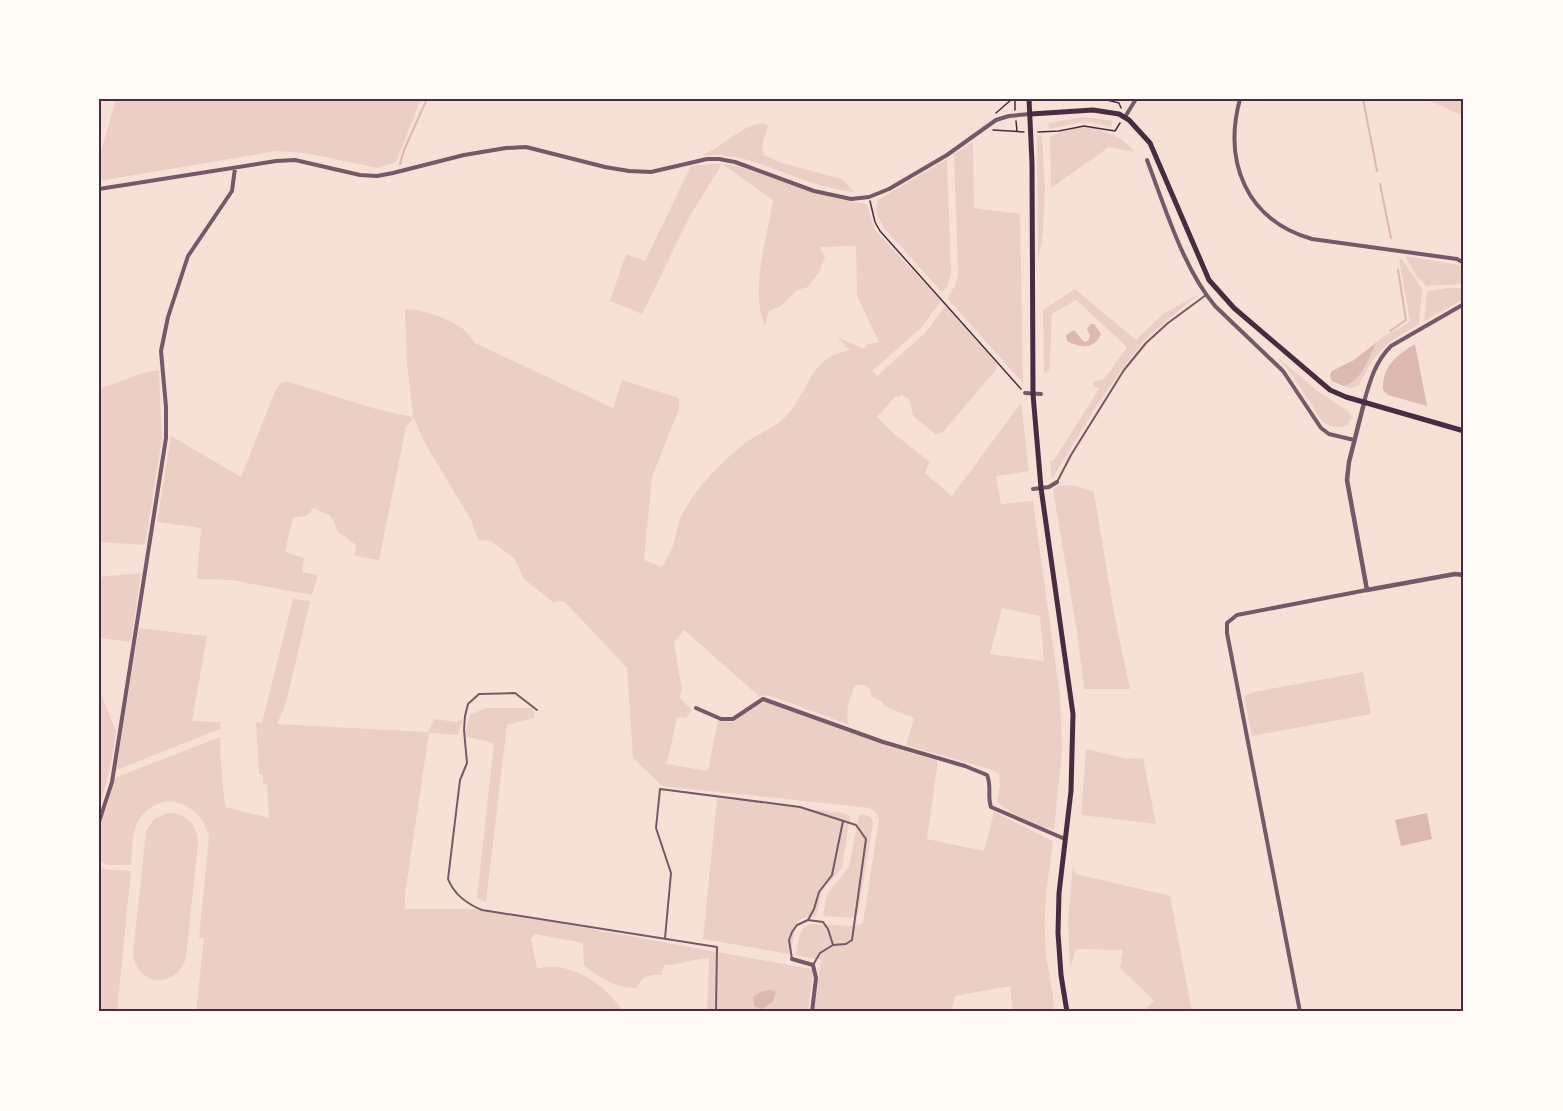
<svg xmlns="http://www.w3.org/2000/svg" width="1563" height="1111" font-family="'PT Sans',sans-serif">
<style>
.green{fill:#ebcfc5;fill-rule:evenodd}
.water{fill:#dcb8b0}
.lines{fill:none;stroke-linecap:round;stroke-linejoin:round}
.stream{stroke:#dcb8b0;stroke-width:2}
.path{stroke:#4a2c40;stroke-width:1.5}
.service{stroke:#755966;stroke-width:2}
.minor{stroke:#755966;stroke-width:4}
.tertiary{stroke:#755966;stroke-width:4.5}
.secondary{stroke:#4a2c40;stroke-width:5}
.neatline{fill:none;stroke:#4a2c40;stroke-width:2}
</style>
<rect width="100%" height="100%" fill="#f7e1d7"/>
<!-- green -->
<path class="green" d="M 116,99 L 421,99 L 396,162 L 378,168 L 306,153 L 276,151 L 99,181 L 99,158 Z
M 1425,99 L 1464,99 L 1464,116 Z
M 1084,117 L 1113,121 L 1111,127 L 1090,122 L 1078,123 L 1049,129 L 1048,123 Z
M 762,123 L 768,125 L 762,146 L 764,155 L 782,163 L 842,179 L 855,192 C 816,189 781,169 744,159 C 730,155 716,155 702,155 C 724,147 739,126 762,123 Z
M 1088,127 C 1106,131 1123,137 1135,152 L 1109,147 L 1051,188 L 1050,136 L 1075,128 Z
M 1039,135 L 1042,135 L 1045,188 L 1043,235 L 1038,261 L 1037,137 Z
M 973,142 L 974,208 L 1020,214 L 1023,383 L 947,298 L 956,284 L 958,272 L 954,154 Z
M 947,159 L 951,271 L 948,285 L 942,292 L 884,228 C 879,219 873,210 878,200 Z
M 710,164 L 724,164 L 741,167 L 810,191 L 838,199 L 867,204 L 875,230 L 941,301 L 920,329 L 872,371 L 877,376 L 925,333 L 945,306 L 997,364 L 996,370 L 942,433 L 935,434 L 913,416 L 910,400 L 901,394 L 899,397 L 896,396 L 877,417 L 893,433 L 930,462 L 925,473 L 952,496 L 1021,403 L 1029,471 L 996,476 L 1001,504 L 1033,501 L 1060,696 L 1062,751 L 1054,830 C 1035,825 1011,815 997,801 L 1000,785 L 999,774 L 990,769 L 906,745 L 914,718 L 884,706 L 883,702 L 871,696 L 870,689 L 864,685 L 856,685 C 849,696 845,712 849,725 L 777,698 L 764,695 L 760,697 L 684,630 L 674,642 L 682,691 L 679,697 L 692,710 L 686,718 L 677,717 L 667,764 L 708,771 L 718,720 L 734,722 C 743,714 756,703 768,702 L 884,745 L 938,761 L 927,839 L 984,851 L 994,812 L 1053,841 C 1048,878 1042,915 1046,952 C 1048,973 1054,991 1054,1012 L 1013,1012 L 1010,986 L 955,996 L 951,1012 L 814,1012 L 821,960 L 796,955 C 798,944 798,928 810,924 L 855,926 L 863,923 L 879,819 L 875,811 L 870,808 L 662,786 L 633,758 L 627,668 L 565,602 L 558,601 L 554,603 L 524,579 L 514,558 L 491,541 L 478,540 L 471,520 L 426,445 L 414,418 L 406,427 L 379,560 L 355,556 L 356,545 L 338,532 L 331,516 L 314,508 L 306,516 L 293,518 L 285,552 L 304,558 L 302,572 L 318,575 L 312,595 L 231,580 L 197,579 L 201,528 L 157,522 L 171,436 L 241,477 L 276,389 L 281,383 L 286,381 L 376,409 L 413,417 L 407,364 L 405,309 C 423,309 447,318 462,328 C 467,332 471,338 475,343 L 613,408 L 622,380 L 679,398 L 679,409 L 652,477 L 644,560 L 662,567 C 665,560 670,553 673,546 C 676,537 676,528 680,519 C 692,492 717,467 739,448 C 754,434 774,430 788,414 C 803,398 810,367 832,356 C 837,353 844,352 849,350 L 837,337 L 864,349 L 868,344 L 879,342 L 857,296 L 856,246 L 820,247 L 825,257 L 819,272 L 808,287 L 797,290 L 781,306 L 769,311 L 765,325 C 749,290 768,236 773,200 L 722,164 L 690,216 L 642,314 L 610,301 L 626,254 L 645,261 L 691,166 ZM 1002,608 L 1040,616 L 1044,661 L 990,654 Z
M 1405,256 L 1459,265 L 1464,268 L 1464,284 L 1426,286 L 1416,275 Z
M 1399,259 L 1402,259 L 1422,289 L 1419,324 L 1387,344 L 1372,361 L 1359,385 L 1351,388 L 1344,386 C 1368,377 1362,356 1378,341 C 1388,331 1401,330 1410,321 Z
M 1448,288 L 1464,288 L 1464,299 L 1424,321 L 1427,293 L 1429,291 Z
M 1075,289 L 1136,340 L 1164,313 L 1199,294 L 1150,335 L 1134,353 L 1099,402 L 1052,479 L 1050,461 L 1054,460 L 1097,392 L 1099,388 L 1094,387 L 1093,382 L 1103,379 L 1109,373 L 1127,347 L 1076,300 L 1052,314 L 1050,363 L 1049,370 L 1044,373 L 1043,310 Z
M 1277,357 L 1319,392 L 1348,411 L 1352,417 L 1348,425 C 1340,428 1332,428 1325,423 C 1318,418 1316,411 1311,404 C 1301,388 1289,371 1277,357 Z
M 159,370 L 162,438 L 145,545 L 99,542 L 99,389 L 143,373 Z
M 1066,485 L 1080,487 L 1094,492 L 1114,613 L 1130,689 L 1084,689 L 1077,632 L 1053,490 L 1056,487 Z
M 141,573 L 131,642 L 99,638 L 99,577 Z
M 293,599 L 310,601 L 286,703 L 277,724 L 428,732 L 434,719 L 457,722 L 463,719 L 458,735 L 429,733 L 405,894 L 405,909 L 474,909 L 477,908 L 811,969 L 813,972 L 808,1012 L 707,1012 L 709,958 C 692,959 680,965 664,965 L 661,975 C 649,975 642,975 637,988 C 616,989 601,978 584,966 L 583,943 L 535,934 L 531,939 L 537,969 C 570,959 607,986 623,1012 L 196,1012 L 204,938 L 199,938 L 209,836 C 200,802 160,787 139,820 C 131,832 133,851 131,865 L 109,865 L 99,861 L 99,828 L 109,801 L 114,778 L 220,737 C 220,761 223,784 225,807 L 269,818 L 267,785 L 263,783 L 263,775 L 259,774 L 256,722 L 262,723 Z
M 139,628 L 207,636 L 192,721 L 221,722 L 220,729 L 116,770 Z
M 1363,672 L 1371,714 L 1252,736 L 1244,696 L 1254,692 Z
M 99,689 L 116,731 L 110,768 L 99,809 Z
M 486,708 L 532,708 L 535,713 L 534,718 L 507,725 L 486,902 L 477,898 L 494,743 L 464,736 L 470,715 Z
M 1086,749 L 1127,759 L 1143,758 L 1156,824 L 1081,815 Z
M 717,798 L 843,813 L 850,816 L 842,868 L 822,891 L 816,916 L 803,918 L 797,922 L 790,954 L 703,939 Z
M 167,813 C 186,812 198,824 198,844 L 186,958 C 176,989 137,987 133,954 L 146,831 L 154,819 Z
M 861,814 L 871,817 L 873,823 L 858,914 L 852,918 L 823,916 L 827,894 L 849,867 L 859,816 Z
M 99,866 L 104,869 L 131,871 L 117,1012 L 99,1012 Z
M 1073,866 L 1076,874 L 1170,896 L 1192,1012 L 1142,1012 L 1154,1001 L 1120,968 L 1123,950 L 1076,949 L 1070,970 L 1068,919 Z"/>
<!-- water -->
<path class="water" d="M 1091,324 L 1094,324 L 1101,334 C 1094,350 1080,348 1067,341 L 1066,335 L 1074,330 L 1084,342 L 1088,341 L 1090,336 L 1087,329 Z
M 1377,342 C 1367,359 1364,379 1344,386 L 1332,381 L 1330,376 L 1332,371 L 1354,360 Z
M 1415,344 L 1427,406 L 1388,395 L 1383,390 C 1382,366 1397,355 1415,344 Z
M 1427,813 L 1432,839 L 1401,846 L 1395,820 Z
M 770,990 L 776,992 L 773,1002 L 762,1009 L 754,1006 L 753,997 L 763,991 Z"/>
<g class="lines">
<!-- stream -->
<path class="stream" d="M 1363,99 L 1377,171
M 400,164 L 404,150 L 427,99
M 1380,184 L 1391,238
M 1390,331 L 1406,320 L 1398,270"/>
<!-- path -->
<path class="path" d="M 1015,99 L 1015,110
M 1063,99 L 1069,99
M 1103,99 L 1119,103 L 1121,108
M 996,113 L 1012,99
M 1016,121 L 1017,131
M 993,130 L 1024,132
M 1038,132 L 1059,131 L 1084,126 L 1115,131 L 1120,123
M 870,201 L 875,222 L 880,231 L 1021,389"/>
<!-- service -->
<path class="service" d="M 1057,482 L 1071,455 L 1124,370 L 1146,343 L 1168,323 L 1206,295
M 537,710 L 515,693 L 479,694 L 468,704 L 465,716 L 464,730 L 467,763 L 460,780 L 448,879 C 454,894 467,904 482,910 L 717,947 L 716,1012
M 665,938 L 671,873 L 656,828 L 660,789 L 800,807 L 856,825 L 866,839 L 852,940 L 846,944 L 833,945 L 828,929 L 823,922 L 808,920
M 792,959 L 789,940 L 792,932 L 797,925 L 808,920 L 814,909 L 819,892 L 832,875 L 843,821
M 813,965 L 820,953 L 833,945"/>
<!-- minor -->
<path class="minor" d="M 1240,99 C 1223,162 1246,220 1312,239 L 1457,259 L 1464,263
M 1125,117 L 1136,99
M 1147,160 C 1165,207 1183,268 1215,306 L 1283,371 L 1321,428 L 1329,434 L 1354,440
M 99,189 L 276,161 L 295,160 L 360,175 L 377,176 L 393,173 L 464,155 L 506,148 L 526,147 L 605,167 L 629,171 L 651,172 L 707,159 L 719,159 L 735,162 L 814,191 L 851,199 L 869,197 L 889,189 L 947,155 L 996,120 L 1009,116 L 1030,114
M 1025,393 L 1041,394
M 1364,402 C 1370,381 1375,362 1391,346 L 1464,304
M 1033,489 L 1049,487 L 1057,482
M 696,708 L 721,719 L 733,719 L 763,699 L 883,742 L 965,766 L 987,775 C 992,786 987,796 991,807 L 1065,839
M 99,822 L 112,782 L 166,438 L 166,407 L 161,351 L 168,317 L 188,256 L 232,191 L 235,168
M 792,959 L 813,965 L 816,978 L 812,1012
M 1300,1012 L 1227,633 L 1227,623 L 1237,615 L 1367,590"/>
<!-- tertiary -->
<path class="tertiary" d="M 1364,403 L 1349,462 L 1347,480 L 1367,590 L 1455,574 L 1464,575"/>
<!-- secondary -->
<path class="secondary" d="M 1029,99 L 1032,163 L 1033,394 L 1041,488 L 1073,714 L 1071,791 L 1059,893 L 1058,933 L 1061,975 L 1067,1012
M 1031,114 L 1093,110 L 1119,114 L 1129,120 L 1150,143 L 1209,280 L 1234,308 L 1330,390 L 1346,397 L 1464,431"/>
</g>
<!-- border -->
<rect width="1563" height="1111" fill="none" stroke="#fffaf5" stroke-width="201"/>
<rect x="100" y="100" width="1362" height="910" class="neatline"/>
</svg>
